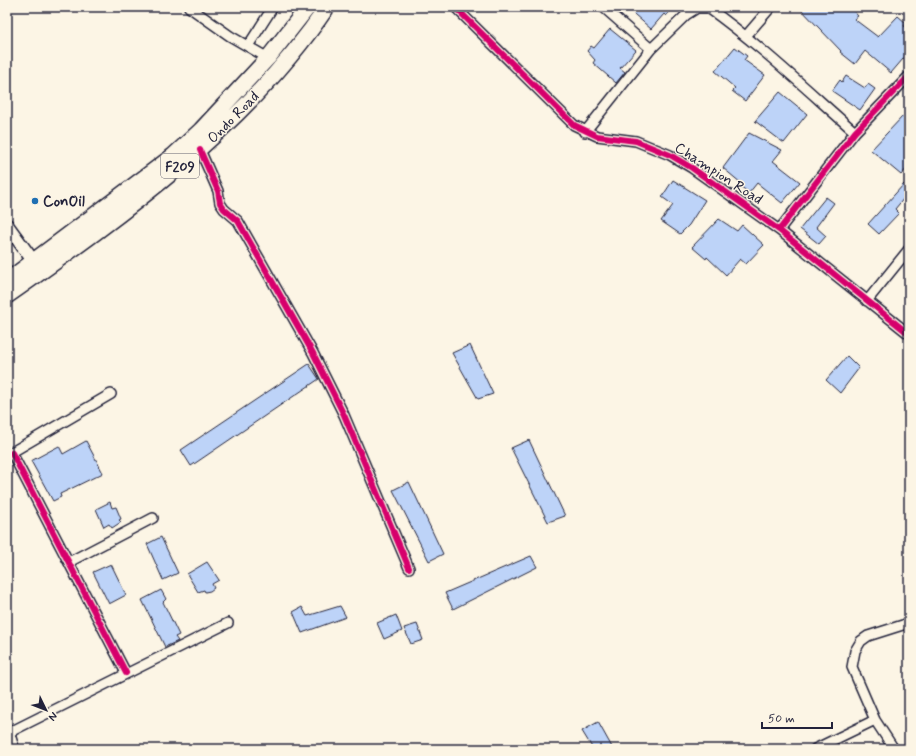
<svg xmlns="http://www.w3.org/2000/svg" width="916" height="756" font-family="Mynerve,sans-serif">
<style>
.building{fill:#bdd3f8;stroke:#22223b}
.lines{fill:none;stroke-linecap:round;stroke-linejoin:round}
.minor-casing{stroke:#22223b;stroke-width:12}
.tertiary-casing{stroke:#22223b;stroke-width:15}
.primary-casing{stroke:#22223b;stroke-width:18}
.minor{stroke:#fcf5e5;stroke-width:9}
.tertiary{stroke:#fcf5e5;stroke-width:12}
.primary{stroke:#fcf5e5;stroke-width:15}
.cycleway-casing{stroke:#fcf5e5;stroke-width:8}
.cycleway{stroke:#d6006c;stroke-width:6}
.poi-dot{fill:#1f6fb2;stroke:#fcf5e5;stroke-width:1.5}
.labels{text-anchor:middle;stroke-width:3;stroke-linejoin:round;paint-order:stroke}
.shield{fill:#fcf5e5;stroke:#63616e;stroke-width:1}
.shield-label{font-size:14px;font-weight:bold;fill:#22223b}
.street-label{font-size:15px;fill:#22223b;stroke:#fcf5e5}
.poi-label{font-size:15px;font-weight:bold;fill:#22223b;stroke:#fcf5e5;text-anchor:start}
</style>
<rect width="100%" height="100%" fill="#fcf5e5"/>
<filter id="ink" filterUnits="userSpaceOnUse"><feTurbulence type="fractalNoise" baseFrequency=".025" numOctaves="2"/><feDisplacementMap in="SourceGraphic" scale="8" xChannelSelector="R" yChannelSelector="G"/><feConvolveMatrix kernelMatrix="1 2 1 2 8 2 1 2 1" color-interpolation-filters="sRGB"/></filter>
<g filter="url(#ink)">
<!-- building -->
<path class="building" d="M 626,7 L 674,7 L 666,16 L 664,14 L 651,29 Z
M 799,7 L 850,7 L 858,16 L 854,19 L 878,37 L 898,16 L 906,23 L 904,26 L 909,30 L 909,52 L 891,73 L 865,51 L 855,64 L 840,52 L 841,51 Z
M 610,29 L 636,50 L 620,68 L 625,72 L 616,83 L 593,63 L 595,60 L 587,51 L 591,46 L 594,48 Z
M 735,47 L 747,56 L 744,60 L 765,75 L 745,101 L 732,91 L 735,88 L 715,71 Z
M 846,76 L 865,88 L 868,84 L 875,89 L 860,110 L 832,91 L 840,80 L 842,82 Z
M 780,92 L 807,114 L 784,143 L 755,121 Z
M 903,116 L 909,121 L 909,166 L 901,175 L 871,150 Z
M 749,133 L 782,150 L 773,161 L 800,182 L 782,203 L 757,183 L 749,193 L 739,185 L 741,183 L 723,168 Z
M 673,180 L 705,200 L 689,225 L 680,234 L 661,221 L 673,205 L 662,197 Z
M 904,184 L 909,188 L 909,192 L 895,209 L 899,213 L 879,234 L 868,224 Z
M 826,197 L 834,203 L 816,227 L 826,236 L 819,244 L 800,229 Z
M 719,219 L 737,231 L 742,225 L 764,245 L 746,264 L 740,259 L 726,275 L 707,257 L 706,259 L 692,247 Z
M 470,345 L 493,394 L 478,399 L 452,353 Z
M 847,356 L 859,368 L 840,393 L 826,380 Z
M 309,364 L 319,379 L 191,466 L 181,450 Z
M 529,440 L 565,516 L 548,522 L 511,448 Z
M 86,441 L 103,473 L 60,494 L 61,497 L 53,501 L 31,461 L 59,446 L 63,454 Z
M 409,482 L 443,554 L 429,561 L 393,490 Z
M 110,502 L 112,508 L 116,507 L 121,519 L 119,520 L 121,522 L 112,528 L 109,524 L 104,527 L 96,509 Z
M 161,537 L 178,573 L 163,580 L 147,544 Z
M 531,556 L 537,567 L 453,609 L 445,593 Z
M 207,562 L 219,580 L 212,584 L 214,588 L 210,591 L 205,592 L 204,590 L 198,592 L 187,574 Z
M 111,564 L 126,595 L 109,604 L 93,572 Z
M 161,590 L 166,599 L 163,602 L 179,635 L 175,637 L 178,641 L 165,647 L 142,600 Z
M 340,606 L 346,617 L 302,633 L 293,612 L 302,607 L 307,616 Z
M 396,615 L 402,631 L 384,639 L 377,623 Z
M 417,624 L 423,640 L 411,644 L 404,628 Z
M 598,722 L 613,749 L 593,749 L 582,731 Z"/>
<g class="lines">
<!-- minor casing -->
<g class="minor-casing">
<path id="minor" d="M 189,7 L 230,36 L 268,58
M 455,7 L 574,125 L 597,136 L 636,141 L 670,155 L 692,168 L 779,230 L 909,334
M 603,7 L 651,49
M 707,7 C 759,44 806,89 855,132
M 746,36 L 771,7
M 248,46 L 273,7
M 585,132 L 651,49 L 686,15 L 697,8 L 708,8
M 200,150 L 218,191 L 220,203 L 224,209 L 238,221 L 313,353 L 344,415 L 409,568
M 779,230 L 855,132 L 909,76
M 867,301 L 909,249
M 12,453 L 126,673
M 7,455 L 111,394
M 69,562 L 153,518
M 875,720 L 852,667 L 855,651 L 861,641 L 868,636 L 909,623
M 8,733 L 228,623
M 815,749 L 875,720 L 894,749"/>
</g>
<!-- tertiary casing -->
<g class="tertiary-casing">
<path id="tertiary" d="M 7,225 L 34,262
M 7,730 L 13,749"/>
</g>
<!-- primary casing -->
<g class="primary-casing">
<path id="primary" d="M 7,281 L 173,156 L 201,130 L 268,58 L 308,7
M 7,296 C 123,214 247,126 327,7"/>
</g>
<!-- minor -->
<use href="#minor" class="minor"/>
<!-- tertiary -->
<use href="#tertiary" class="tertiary"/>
<!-- primary -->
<use href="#primary" class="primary"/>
<!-- cycleway casing -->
<g class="cycleway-casing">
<path id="cycleway" d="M 455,7 L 574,125 L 597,136 L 636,141 L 670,155 L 692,168 L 779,230 L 909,334
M 200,150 L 218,191 L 220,203 L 224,209 L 238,221 L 313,353 L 344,415 L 409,568
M 779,230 L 855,132 L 909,76
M 12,453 L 126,673"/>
</g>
<!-- cycleway -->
<use href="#cycleway" class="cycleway"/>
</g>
</g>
<!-- markers -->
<circle class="poi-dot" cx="35" cy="201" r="4"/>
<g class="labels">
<!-- shield labels -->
<rect class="shield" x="161" y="154" width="38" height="24" rx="3"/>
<g class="shield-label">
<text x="180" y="171">F209</text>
</g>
<!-- street labels -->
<g class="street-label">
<text transform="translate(233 117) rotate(-45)" y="5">Ondo Road</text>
<text transform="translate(719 173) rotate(33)" y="5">Champion Road</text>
</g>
<!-- poi labels -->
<g class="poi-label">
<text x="43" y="206">ConOil</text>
</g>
</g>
<!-- margin -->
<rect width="916" height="756" fill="none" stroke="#fcf5e5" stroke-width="24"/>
<rect x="12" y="12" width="892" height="732" fill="none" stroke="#22223b" stroke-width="1.5" filter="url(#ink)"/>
<!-- north arrow -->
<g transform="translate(46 710) rotate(133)" stroke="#fcf5e5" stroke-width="3" paint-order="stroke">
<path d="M0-3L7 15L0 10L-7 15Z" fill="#22223b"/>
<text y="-6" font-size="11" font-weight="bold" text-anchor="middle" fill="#22223b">N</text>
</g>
<!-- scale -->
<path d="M762 722v6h70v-6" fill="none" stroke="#22223b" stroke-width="2"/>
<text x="768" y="722" font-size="12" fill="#22223b" stroke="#fcf5e5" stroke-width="3" paint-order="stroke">50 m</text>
</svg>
